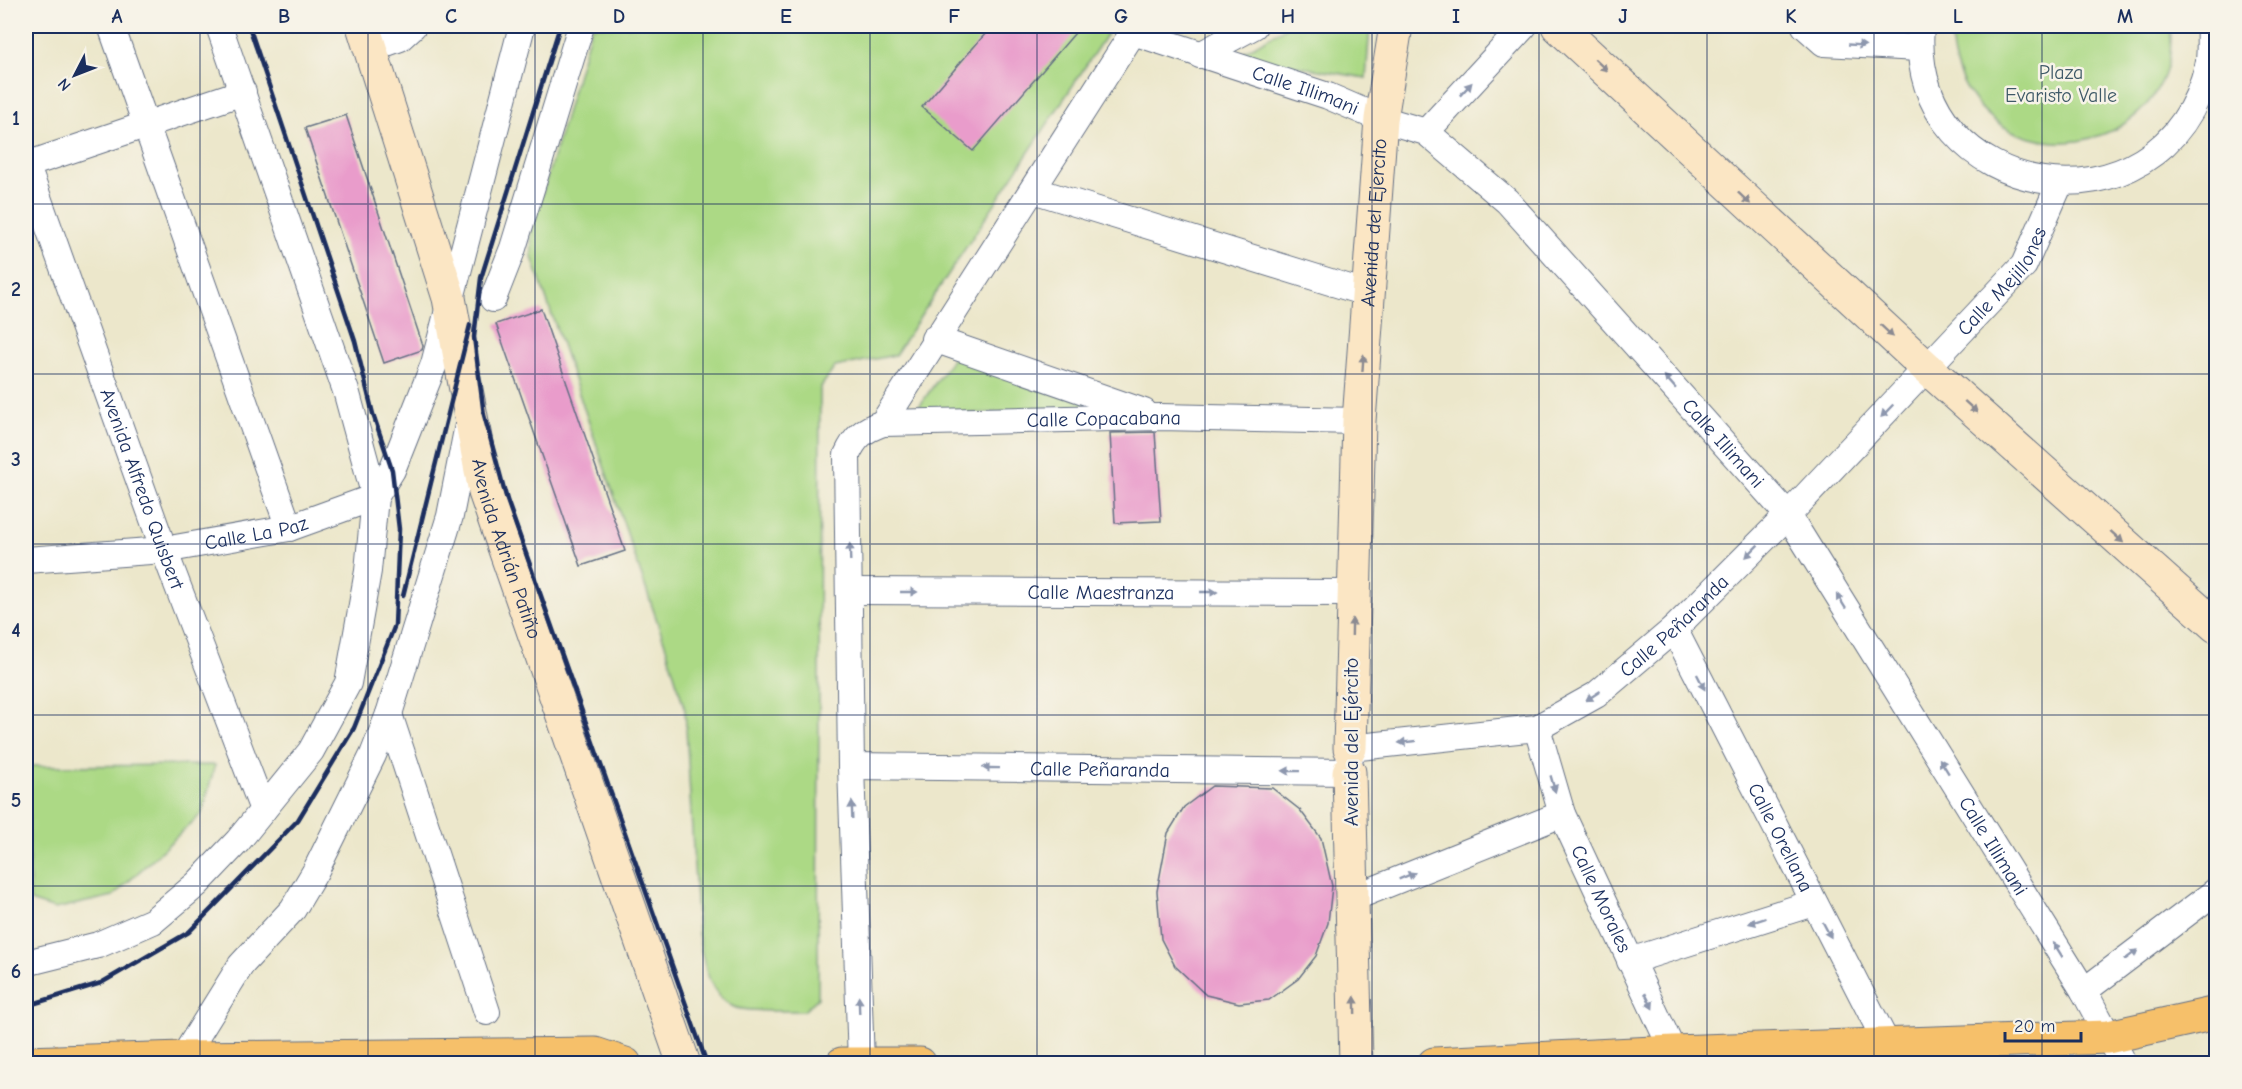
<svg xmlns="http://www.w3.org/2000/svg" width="2242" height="1089" font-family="'Comic Neue',sans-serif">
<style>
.green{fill:#acd985;stroke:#648472;stroke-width:1.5}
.building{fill:#e99ccb}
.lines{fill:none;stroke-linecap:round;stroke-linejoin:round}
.street-casing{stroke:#646f84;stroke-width:28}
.secondary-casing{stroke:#646f84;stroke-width:35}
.primary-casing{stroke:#646f84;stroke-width:35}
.highway-casing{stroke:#646f84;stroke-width:35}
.street{stroke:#fff;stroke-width:26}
.secondary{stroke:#fbe6c4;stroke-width:33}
.primary{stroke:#f6c06b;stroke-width:33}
.highway{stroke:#f6c06b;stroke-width:33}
.rail{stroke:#1b2f5e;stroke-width:4.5}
.oneway{fill:#8d97ae}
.oneway2{fill:#8b8a91}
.grid{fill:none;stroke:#1b2f5e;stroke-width:1.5;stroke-opacity:0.55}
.labels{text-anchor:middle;stroke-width:5;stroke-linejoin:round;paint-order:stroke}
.park-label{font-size:20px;fill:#3f5a68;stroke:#f7f3e8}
.street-label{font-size:20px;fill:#1b2f5e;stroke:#f7f3e8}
.neatline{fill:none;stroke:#1b2f5e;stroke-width:2}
.grid-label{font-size:20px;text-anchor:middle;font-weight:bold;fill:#1b2f5e}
</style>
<rect width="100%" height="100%" fill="#f7f3e8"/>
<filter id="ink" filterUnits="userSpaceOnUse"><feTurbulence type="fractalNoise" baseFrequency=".0167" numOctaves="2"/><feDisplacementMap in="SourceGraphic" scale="12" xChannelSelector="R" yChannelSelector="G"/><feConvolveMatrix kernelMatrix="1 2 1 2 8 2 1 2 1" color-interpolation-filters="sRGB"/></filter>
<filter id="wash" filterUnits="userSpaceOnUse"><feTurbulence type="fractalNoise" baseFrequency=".008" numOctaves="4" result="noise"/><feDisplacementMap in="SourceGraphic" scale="24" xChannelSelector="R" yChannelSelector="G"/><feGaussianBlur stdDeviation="1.35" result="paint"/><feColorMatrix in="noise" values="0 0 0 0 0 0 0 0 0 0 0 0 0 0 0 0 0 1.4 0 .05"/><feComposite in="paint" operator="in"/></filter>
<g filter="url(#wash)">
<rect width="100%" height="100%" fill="#ece7cb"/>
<!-- green -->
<path class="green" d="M 592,26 L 1112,26 L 895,355 L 835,367 L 820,388 L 818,998 L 804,1011 C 790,1011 744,1012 734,1007 C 707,994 703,959 698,934 L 685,710 L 665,644 L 532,257 L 531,232 Z
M 1288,26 L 1370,26 L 1366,78 L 1237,56 Z
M 1952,26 L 2170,26 C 2183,139 2028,186 1968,91 C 1956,71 1950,49 1952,26 Z
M 955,355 L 1120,409 L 913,415 Z
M 215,765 L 202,813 L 113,896 L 55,909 L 30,901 L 28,766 Z"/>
<g id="blocks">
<!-- building -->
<path class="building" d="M 992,26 L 1081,26 L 973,151 L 922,107 Z
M 346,115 L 423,346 L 422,350 L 384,363 L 305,128 Z
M 541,309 L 625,551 L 581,566 L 496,324 Z
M 1155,432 L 1161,521 L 1115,523 L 1110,433 Z
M 1212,786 L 1272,788 L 1300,810 L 1321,838 L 1332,886 L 1328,923 L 1316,956 L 1298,979 L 1269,1000 L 1239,1003 L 1206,995 L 1175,966 L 1161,939 L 1157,891 L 1168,833 L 1184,807 Z"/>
</g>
</g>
<g filter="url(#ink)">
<use href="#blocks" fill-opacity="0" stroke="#646f84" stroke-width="1.5"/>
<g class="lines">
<!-- street casing -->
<g class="street-casing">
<g id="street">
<path d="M 111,26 L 289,528"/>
<path d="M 1805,26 L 1824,43 L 1919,48"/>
<path d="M 1921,26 C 1906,201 2163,248 2208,66 C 2211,54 2209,38 2210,26"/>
<path id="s1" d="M 1133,32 L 1328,96 L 1381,119 L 1426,132 L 1507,201 L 1788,515 L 2084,991 L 2123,1064"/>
<path d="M 370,49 L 400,38 L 413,26"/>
<path d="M 1200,55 L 1254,26"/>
<path d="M 1426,132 L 1524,26"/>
<path id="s2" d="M 26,164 L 164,550 L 263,810"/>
<path d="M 26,165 L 243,92"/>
<path d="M 1033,190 L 1369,294"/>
<path d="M 493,299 L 513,248 L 581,26"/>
<path d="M 934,339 L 1144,412"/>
<path d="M 883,423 L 1137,26"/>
<path id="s3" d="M 26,560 L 164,550 L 289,528 L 375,497 L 392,470 L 434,364 L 522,26"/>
<path id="s4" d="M 851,591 L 1353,593"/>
<path id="s5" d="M 1674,629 L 1887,1044"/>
<path d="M 389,714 L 487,1012"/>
<path id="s6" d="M 1537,728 L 1562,814 L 1679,1064"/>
<path id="s7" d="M 851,766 L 1349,772 L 1350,748 L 1537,728 L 1596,695 L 1674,629 L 1788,515 L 2024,265 L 2060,183"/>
<path d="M 1353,898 L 1562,814"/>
<path d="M 1630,961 L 1813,903"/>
<path d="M 26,963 L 98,945 L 153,921 L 197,884 L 238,841 L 311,751 L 348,683 L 368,571 L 375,497 L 347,394 L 219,26"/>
<path d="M 2084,991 L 2216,891"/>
<path d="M 183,1058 L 241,965 L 293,909 L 315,872 L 373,755 L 389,714 L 450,516 L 468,425"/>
<path id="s8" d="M 861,1064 L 851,766 L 847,455 C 855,437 863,430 883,423 L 1160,417 L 1359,421"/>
</g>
</g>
<!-- secondary casing -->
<g class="secondary-casing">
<g id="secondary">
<path id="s9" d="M 363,26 L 449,298 L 485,492 L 684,1064"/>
<path d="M 1558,26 L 1927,368 L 2216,626"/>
<path id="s10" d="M 1350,748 L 1359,421 L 1381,119 L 1396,26"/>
<path d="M 1349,772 L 1356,1064"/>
</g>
</g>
<!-- primary casing -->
<g class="primary-casing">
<path id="primary" d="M 842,1064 L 920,1064
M 1434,1064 L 1674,1052 L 2108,1037 L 2216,1013"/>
</g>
<!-- highway casing -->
<g class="highway-casing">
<path id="highway" d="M 26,1063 L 183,1058 L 595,1054 L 625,1064"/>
</g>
<!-- street -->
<use href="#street" class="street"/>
<!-- secondary -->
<use href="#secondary" class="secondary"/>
<!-- primary -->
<use href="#primary" class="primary"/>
<!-- highway -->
<use href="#highway" class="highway"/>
<!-- rail -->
<path class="rail" d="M 560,26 L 481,278 L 474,337 L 484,415 L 507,500 L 707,1064
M 403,596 L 470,325
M 26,1006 L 101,983 L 189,932 L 298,820 L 354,728 L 395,625 L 399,529 L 392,470 L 373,414 L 355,341 L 249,26"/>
</g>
<!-- one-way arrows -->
<defs><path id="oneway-solid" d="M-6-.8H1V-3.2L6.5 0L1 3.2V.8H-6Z" transform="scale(1.5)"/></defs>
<g class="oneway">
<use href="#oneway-solid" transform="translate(1857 45) rotate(3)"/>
<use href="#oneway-solid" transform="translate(1466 89) rotate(-47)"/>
<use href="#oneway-solid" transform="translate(1670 382) rotate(-131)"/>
<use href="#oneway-solid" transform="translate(1887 411) rotate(134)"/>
<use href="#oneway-solid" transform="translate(1752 551) rotate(135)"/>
<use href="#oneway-solid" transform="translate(850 552) rotate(-92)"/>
<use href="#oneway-solid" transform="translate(909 592)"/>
<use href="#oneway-solid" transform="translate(1209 592)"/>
<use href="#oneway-solid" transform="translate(1841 601) rotate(-122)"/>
<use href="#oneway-solid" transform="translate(1701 682) rotate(63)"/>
<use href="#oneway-solid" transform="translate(1593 696) rotate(147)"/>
<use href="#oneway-solid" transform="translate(1407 742) rotate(174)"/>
<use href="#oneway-solid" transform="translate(1944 766) rotate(-122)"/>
<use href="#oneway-solid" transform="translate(991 768) rotate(-179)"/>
<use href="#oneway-solid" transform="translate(1291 771) rotate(-179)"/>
<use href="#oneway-solid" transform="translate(1553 784) rotate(74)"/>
<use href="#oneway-solid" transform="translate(852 810) rotate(-92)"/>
<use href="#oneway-solid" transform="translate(1407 876) rotate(-22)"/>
<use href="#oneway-solid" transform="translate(1757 921) rotate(162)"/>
<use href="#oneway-solid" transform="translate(1827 930) rotate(62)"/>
<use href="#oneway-solid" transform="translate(2058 950) rotate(-122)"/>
<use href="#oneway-solid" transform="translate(2131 955) rotate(-37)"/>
<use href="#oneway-solid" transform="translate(1649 1001) rotate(64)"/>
<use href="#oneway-solid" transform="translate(859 1005) rotate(-92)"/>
</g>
<g class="oneway2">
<use href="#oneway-solid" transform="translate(1601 65) rotate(43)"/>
<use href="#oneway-solid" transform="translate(1744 198) rotate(43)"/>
<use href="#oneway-solid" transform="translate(1887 331) rotate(43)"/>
<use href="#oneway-solid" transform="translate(1363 363) rotate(-86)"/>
<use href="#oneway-solid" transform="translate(1971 407) rotate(42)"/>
<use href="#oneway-solid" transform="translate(2117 537) rotate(42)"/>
<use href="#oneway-solid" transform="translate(1352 627) rotate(-89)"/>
<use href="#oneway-solid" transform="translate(1355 1005) rotate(-91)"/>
</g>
</g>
<!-- grid -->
<path class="grid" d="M 200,26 L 200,1064M 368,26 L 368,1064M 535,26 L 535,1064M 703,26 L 703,1064M 870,26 L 870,1064M 1037,26 L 1037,1064M 1205,26 L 1205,1064M 1372,26 L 1372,1064M 1539,26 L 1539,1064M 1707,26 L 1707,1064M 1874,26 L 1874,1064M 2042,26 L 2042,1064M 26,204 L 2216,204M 26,374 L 2216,374M 26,544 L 2216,544M 26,715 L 2216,715M 26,886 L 2216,886"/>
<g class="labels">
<!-- park labels -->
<g class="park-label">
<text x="2061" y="79">Plaza<tspan x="2061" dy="23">Evaristo Valle</tspan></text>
</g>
<!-- street labels -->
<g class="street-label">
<text dy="7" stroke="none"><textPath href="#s1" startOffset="182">Calle Illimani</textPath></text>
<text dy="7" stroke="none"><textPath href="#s10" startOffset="526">Avenida del Ejercito</textPath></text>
<text dy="7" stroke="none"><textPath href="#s7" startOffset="1359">Calle Mejillones</textPath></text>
<text dy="7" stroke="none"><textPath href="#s8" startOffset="880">Calle Copacabana</textPath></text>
<text dy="7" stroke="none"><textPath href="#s1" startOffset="741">Calle Illimani</textPath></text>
<text dy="7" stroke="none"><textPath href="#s2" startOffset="345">Avenida Alfredo Quisbert</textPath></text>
<text dy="7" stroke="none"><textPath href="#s3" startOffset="232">Calle La Paz</textPath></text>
<text dy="7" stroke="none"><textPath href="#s9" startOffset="543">Avenida Adrián Patiño</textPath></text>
<text dy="7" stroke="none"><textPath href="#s4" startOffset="250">Calle Maestranza</textPath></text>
<text dy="7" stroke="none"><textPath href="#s7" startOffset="882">Calle Peñaranda</textPath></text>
<text transform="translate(1351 742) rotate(-90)" y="7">Avenida del Ejército</text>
<text dy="7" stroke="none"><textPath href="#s7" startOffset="249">Calle Peñaranda</textPath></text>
<text dy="7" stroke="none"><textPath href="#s5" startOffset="234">Calle Orellana</textPath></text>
<text dy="7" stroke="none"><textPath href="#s1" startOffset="1227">Calle Illimani</textPath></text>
<text dy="7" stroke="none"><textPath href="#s6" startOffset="183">Calle Morales</textPath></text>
</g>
</g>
<!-- margin -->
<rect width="2242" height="1089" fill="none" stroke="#f7f3e8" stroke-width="66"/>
<!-- north arrow -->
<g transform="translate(75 75) rotate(228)" stroke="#f7f3e8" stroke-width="4.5" paint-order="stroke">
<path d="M0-4.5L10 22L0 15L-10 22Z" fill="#1b2f5e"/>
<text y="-9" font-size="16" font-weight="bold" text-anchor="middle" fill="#1b2f5e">N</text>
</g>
<!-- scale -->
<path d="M2005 1032v9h76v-9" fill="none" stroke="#1b2f5e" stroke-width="3"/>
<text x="2014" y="1032" font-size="18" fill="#1b2f5e" stroke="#f7f3e8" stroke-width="4.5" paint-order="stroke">20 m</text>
<rect x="33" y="33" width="2176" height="1023" class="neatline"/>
<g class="grid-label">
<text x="117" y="23">A</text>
<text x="284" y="23">B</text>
<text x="451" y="23">C</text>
<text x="619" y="23">D</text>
<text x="786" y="23">E</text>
<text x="954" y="23">F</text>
<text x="1121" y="23">G</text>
<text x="1288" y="23">H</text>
<text x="1456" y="23">I</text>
<text x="1623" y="23">J</text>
<text x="1791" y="23">K</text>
<text x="1958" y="23">L</text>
<text x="2125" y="23">M</text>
<text x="16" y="125">1</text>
<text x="16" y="296">2</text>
<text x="16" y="466">3</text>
<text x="16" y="637">4</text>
<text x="16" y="807">5</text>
<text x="16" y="978">6</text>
</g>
</svg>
